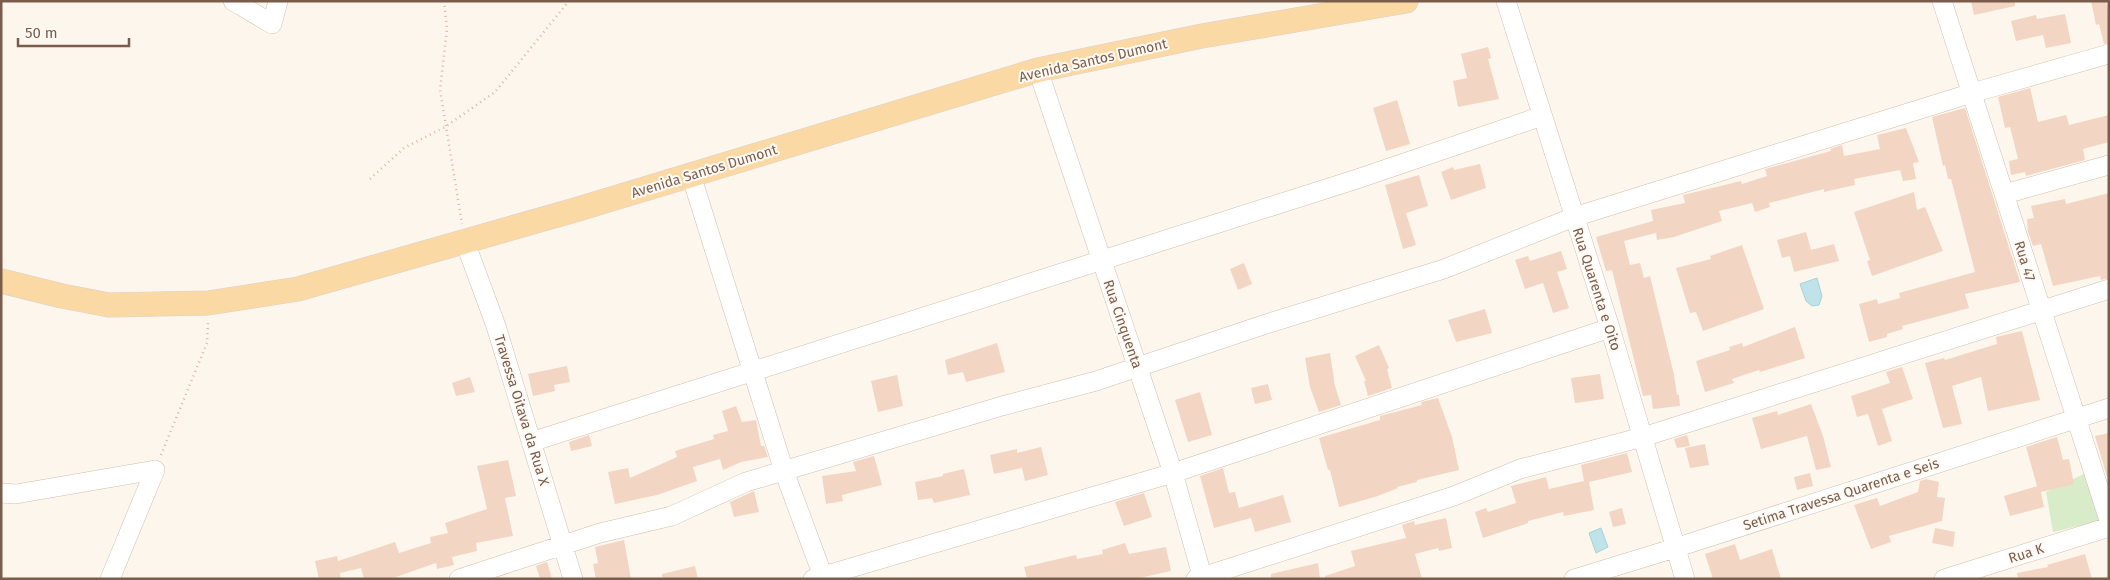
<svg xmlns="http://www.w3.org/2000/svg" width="2110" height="580" font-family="'Fira Sans',sans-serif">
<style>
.green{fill:#d8ecc9}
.water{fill:#bfe3e8;stroke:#a5d3da}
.building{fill:#f3d5c3}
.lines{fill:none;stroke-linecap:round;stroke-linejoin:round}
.minor-casing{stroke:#d1beb0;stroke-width:20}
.major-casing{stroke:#dad1cd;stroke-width:25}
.path{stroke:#d9b8a5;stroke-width:2.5;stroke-dasharray:1 4;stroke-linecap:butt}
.minor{stroke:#fff;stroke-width:19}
.major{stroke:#fbd9a5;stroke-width:24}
.labels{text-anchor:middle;stroke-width:4;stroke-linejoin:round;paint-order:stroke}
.street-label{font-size:14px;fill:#7a5c4d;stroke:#fffaf3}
</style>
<rect width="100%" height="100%" fill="#fdf6ec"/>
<!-- green -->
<path class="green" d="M 2088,472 L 2103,520 L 2053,532 L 2046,492 Z"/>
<!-- water -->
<path class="water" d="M 1817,278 L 1822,296 L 1819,305 L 1812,306 L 1806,301 L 1800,284 Z
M 1601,528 L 1608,547 L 1596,553 L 1589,533 Z"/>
<!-- building -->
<path class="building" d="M 1971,1 L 2015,1 L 2015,6 L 1974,15 Z
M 2091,1 L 2106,1 L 2109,15 L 2109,43 L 2104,44 L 2099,24 L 2096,25 Z
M 2065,14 L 2071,43 L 2046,48 L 2043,35 L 2016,41 L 2011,21 L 2036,15 L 2037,19 Z
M 1488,47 L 1491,58 L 1488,59 L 1499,99 L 1458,107 L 1453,81 L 1467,78 L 1461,54 Z
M 2030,88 L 2038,122 L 2066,115 L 2069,125 L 2109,115 L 2109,142 L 2083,149 L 2085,160 L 2026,176 L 2025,172 L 2011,175 L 2009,161 L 2018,159 L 2010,127 L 2005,128 L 1998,97 Z
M 1397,100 L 1410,144 L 1386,151 L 1373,108 Z
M 1965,108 L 2020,282 L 1965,294 L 1969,308 L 1902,326 L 1903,329 L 1887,334 L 1887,337 L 1869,342 L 1859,304 L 1877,299 L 1878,304 L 1900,298 L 1899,293 L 1975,272 L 1951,179 L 1948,179 L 1945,165 L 1943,166 L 1932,117 Z
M 1906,128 L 1919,162 L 1913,163 L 1916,179 L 1903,181 L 1900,170 L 1854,179 L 1855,185 L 1824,192 L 1824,189 L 1769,203 L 1770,207 L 1755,212 L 1752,203 L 1719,211 L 1722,221 L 1674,237 L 1657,240 L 1656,233 L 1624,241 L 1630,265 L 1640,263 L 1644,278 L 1650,276 L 1674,375 L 1677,395 L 1679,395 L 1680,406 L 1653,409 L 1651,395 L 1643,396 L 1612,270 L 1606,271 L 1596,237 L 1653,221 L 1651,210 L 1685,203 L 1683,195 L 1741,181 L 1742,184 L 1767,176 L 1765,169 L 1831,151 L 1830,149 L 1842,145 L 1844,156 L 1880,149 L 1877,135 Z
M 1480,164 L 1486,188 L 1451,200 L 1441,172 L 1453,167 L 1454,170 Z
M 1419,175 L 1428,206 L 1406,213 L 1416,245 L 1403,249 L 1385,185 Z
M 1914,192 L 1917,210 L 1925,207 L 1943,251 L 1872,276 L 1867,261 L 1870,260 L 1854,212 Z
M 2109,193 L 2109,278 L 2101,280 L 2100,276 L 2053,286 L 2041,244 L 2033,246 L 2028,232 L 2027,219 L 2034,218 L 2031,206 L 2065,199 L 2066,204 Z
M 1806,232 L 1811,250 L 1834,244 L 1839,261 L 1794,272 L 1790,256 L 1782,258 L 1777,240 Z
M 1742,245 L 1764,309 L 1703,331 L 1696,312 L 1690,313 L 1676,268 L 1711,259 L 1710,256 Z
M 1561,251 L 1567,269 L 1557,272 L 1569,308 L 1553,313 L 1543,283 L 1525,289 L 1515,260 L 1528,256 L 1530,261 Z
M 1244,263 L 1252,284 L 1238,290 L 1230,269 Z
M 1485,309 L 1492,333 L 1456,342 L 1448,320 Z
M 1795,327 L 1805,358 L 1760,372 L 1759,370 L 1732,379 L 1734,383 L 1705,392 L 1696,361 L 1730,350 L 1729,347 L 1742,343 L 1743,347 Z
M 2022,331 L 2040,400 L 1988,411 L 1981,377 L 1952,386 L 1962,424 L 1943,428 L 1925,363 L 1944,358 L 1945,360 L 1997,344 L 1996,337 Z
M 997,343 L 1005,372 L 966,382 L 963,372 L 948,375 L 945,360 Z
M 1379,345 L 1389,368 L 1387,369 L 1392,388 L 1368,396 L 1364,381 L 1366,381 L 1355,356 Z
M 1330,353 L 1335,386 L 1341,405 L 1319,412 L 1310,387 L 1305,358 Z
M 567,366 L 570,382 L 554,385 L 555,391 L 533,396 L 528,374 Z
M 1902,367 L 1913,399 L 1882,409 L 1892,441 L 1878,446 L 1868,414 L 1857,417 L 1851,396 L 1890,383 L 1886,372 Z
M 1600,374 L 1604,399 L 1575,403 L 1571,378 Z
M 897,375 L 903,406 L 878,412 L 871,381 Z
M 470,377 L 475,392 L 456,396 L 452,383 Z
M 1268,384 L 1272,400 L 1255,404 L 1251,388 Z
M 1200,392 L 1212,435 L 1188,442 L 1175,400 Z
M 1438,398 L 1452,437 L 1459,470 L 1417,480 L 1417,482 L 1397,487 L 1398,488 L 1375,497 L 1339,507 L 1330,470 L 1328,470 L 1319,438 L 1380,420 L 1380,416 L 1422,405 L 1421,402 Z
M 1811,404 L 1823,436 L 1831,467 L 1816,470 L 1807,436 L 1761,449 L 1752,418 L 1777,411 L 1778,415 Z
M 736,406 L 742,422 L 756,420 L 761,446 L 764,446 L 768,457 L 741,462 L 723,470 L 720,459 L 693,467 L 697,481 L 657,495 L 615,504 L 608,472 L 628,468 L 630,478 L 677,457 L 675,451 L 714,439 L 713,435 L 728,431 L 722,411 Z
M 2109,433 L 2109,476 L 2107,477 L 2095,436 Z
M 589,435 L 592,446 L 571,451 L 569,442 Z
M 1687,435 L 1690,446 L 1677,448 L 1674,439 Z
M 2057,437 L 2063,460 L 2069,459 L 2074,484 L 2041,492 L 2044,507 L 2010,516 L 2004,496 L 2037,486 L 2026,447 Z
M 1705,444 L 1709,465 L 1690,468 L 1685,448 Z
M 1041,447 L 1048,475 L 1025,481 L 1022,468 L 994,474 L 990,455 L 1017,449 L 1017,453 Z
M 1627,453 L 1632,472 L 1589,482 L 1594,510 L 1564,516 L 1563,512 L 1528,521 L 1528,523 L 1483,538 L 1475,512 L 1486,508 L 1488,512 L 1516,503 L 1511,486 L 1546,477 L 1549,489 L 1584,481 L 1581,465 Z
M 874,456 L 882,485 L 842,495 L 843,501 L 826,504 L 822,476 L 856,471 L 853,462 Z
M 508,460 L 516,496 L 505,498 L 513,536 L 476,543 L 477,551 L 452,557 L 454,565 L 437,569 L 436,563 L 390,579 L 364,579 L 361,568 L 340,573 L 341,579 L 319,579 L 315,561 L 337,556 L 338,561 L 395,542 L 399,553 L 431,543 L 430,537 L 448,533 L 445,523 L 487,509 L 477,466 Z
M 1223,468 L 1229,493 L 1235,492 L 1239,508 L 1283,495 L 1291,522 L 1255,532 L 1251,518 L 1214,528 L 1200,476 Z
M 964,469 L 970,495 L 934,503 L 932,498 L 918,500 L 915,482 L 943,476 L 943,474 Z
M 1810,473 L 1813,486 L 1797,490 L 1794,477 Z
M 1926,479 L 1939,482 L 1937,497 L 1945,498 L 1942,521 L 1889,536 L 1891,542 L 1871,549 L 1854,505 L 1877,498 L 1880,506 L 1918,492 L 1920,481 Z
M 754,491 L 759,512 L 734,517 L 730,502 Z
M 1144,493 L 1152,517 L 1124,526 L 1115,502 Z
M 1622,508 L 1626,524 L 1613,527 L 1609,512 Z
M 1446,518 L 1452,548 L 1439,551 L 1438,548 L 1415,554 L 1422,579 L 1325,579 L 1325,576 L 1355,566 L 1351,551 L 1406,538 L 1402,525 L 1414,521 L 1415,525 Z
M 1935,528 L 1955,532 L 1953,547 L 1932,543 Z
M 624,540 L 631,579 L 596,579 L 593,564 L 598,563 L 595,547 Z
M 1125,543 L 1129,554 L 1166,547 L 1171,571 L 1135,579 L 1027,579 L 1024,567 L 1076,555 L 1077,559 L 1103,554 L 1102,550 Z
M 1735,544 L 1740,560 L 1772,549 L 1781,579 L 1713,579 L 1705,554 Z
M 2085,554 L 2092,579 L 2018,579 L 2017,573 L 2048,567 L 2047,565 Z
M 547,562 L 552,579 L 540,579 L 536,566 Z
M 1318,563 L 1320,579 L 1271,579 L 1271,574 Z
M 695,566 L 698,579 L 662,579 L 662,574 Z"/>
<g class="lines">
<!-- minor casing -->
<g class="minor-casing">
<path id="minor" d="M 233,1 L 272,24 L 278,1
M 1506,1 L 1610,328 L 1685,579
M 1942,1 L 2109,520
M 1038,70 L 1173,473 L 1203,579
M 691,175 L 784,471 L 824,579
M 2005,194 L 2109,165
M 465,242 L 496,326 L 573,579
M 531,442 L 1357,179 L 1542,116
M 1,493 L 16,494 L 155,470
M 110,579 L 155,470
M 459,579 L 600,533 L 672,516 L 746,482 L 1002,406 L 1096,381 L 1266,324 L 1444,269 L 1574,217 L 1972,93 L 2109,54
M 813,579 L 1173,473 L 1610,328
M 1196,579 L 1454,496 L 1520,469 L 1643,437 L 2109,289
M 1574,579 L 1675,548 L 2109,408
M 1944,579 L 2109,527"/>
</g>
<!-- major casing -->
<g class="major-casing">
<path id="major" d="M 1,281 L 62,296 L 109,305 L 208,303 L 298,289 L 575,210 L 1038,70 L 1202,36 L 1406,1"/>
</g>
<!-- path -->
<path class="path" d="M 444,1 L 447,29 L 440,90 L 462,224
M 370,179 L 404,148 L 445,127 L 495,92 L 569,1
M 161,455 L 207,343 L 208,322"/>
<!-- minor -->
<use href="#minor" class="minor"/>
<!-- major -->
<use href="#major" class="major"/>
</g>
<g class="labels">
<!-- street labels -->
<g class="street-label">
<text transform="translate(1093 60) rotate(-13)" y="5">Avenida Santos Dumont</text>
<text transform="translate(704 171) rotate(-17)" y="5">Avenida Santos Dumont</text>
<text transform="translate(2025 261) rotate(73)" y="5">Rua 47</text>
<text transform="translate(1597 289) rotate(72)" y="5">Rua Quarenta e Oito</text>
<text transform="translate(1123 324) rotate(71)" y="5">Rua Cinquenta</text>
<text transform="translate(522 410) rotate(73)" y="5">Travessa Oitava da Rua X</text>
<text transform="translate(1841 494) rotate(-18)" y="5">Setima Travessa Quarenta e Seis</text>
<text transform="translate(2026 553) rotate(-18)" y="5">Rua K</text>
</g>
</g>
<!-- border -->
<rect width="2110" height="580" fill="none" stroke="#7a5c4d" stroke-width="5"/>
<!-- scale -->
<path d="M18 38v8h111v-8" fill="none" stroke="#7a5c4d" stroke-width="2.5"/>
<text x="25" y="38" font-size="15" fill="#7a5c4d" stroke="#fffaf3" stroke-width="4" paint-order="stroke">50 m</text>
</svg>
